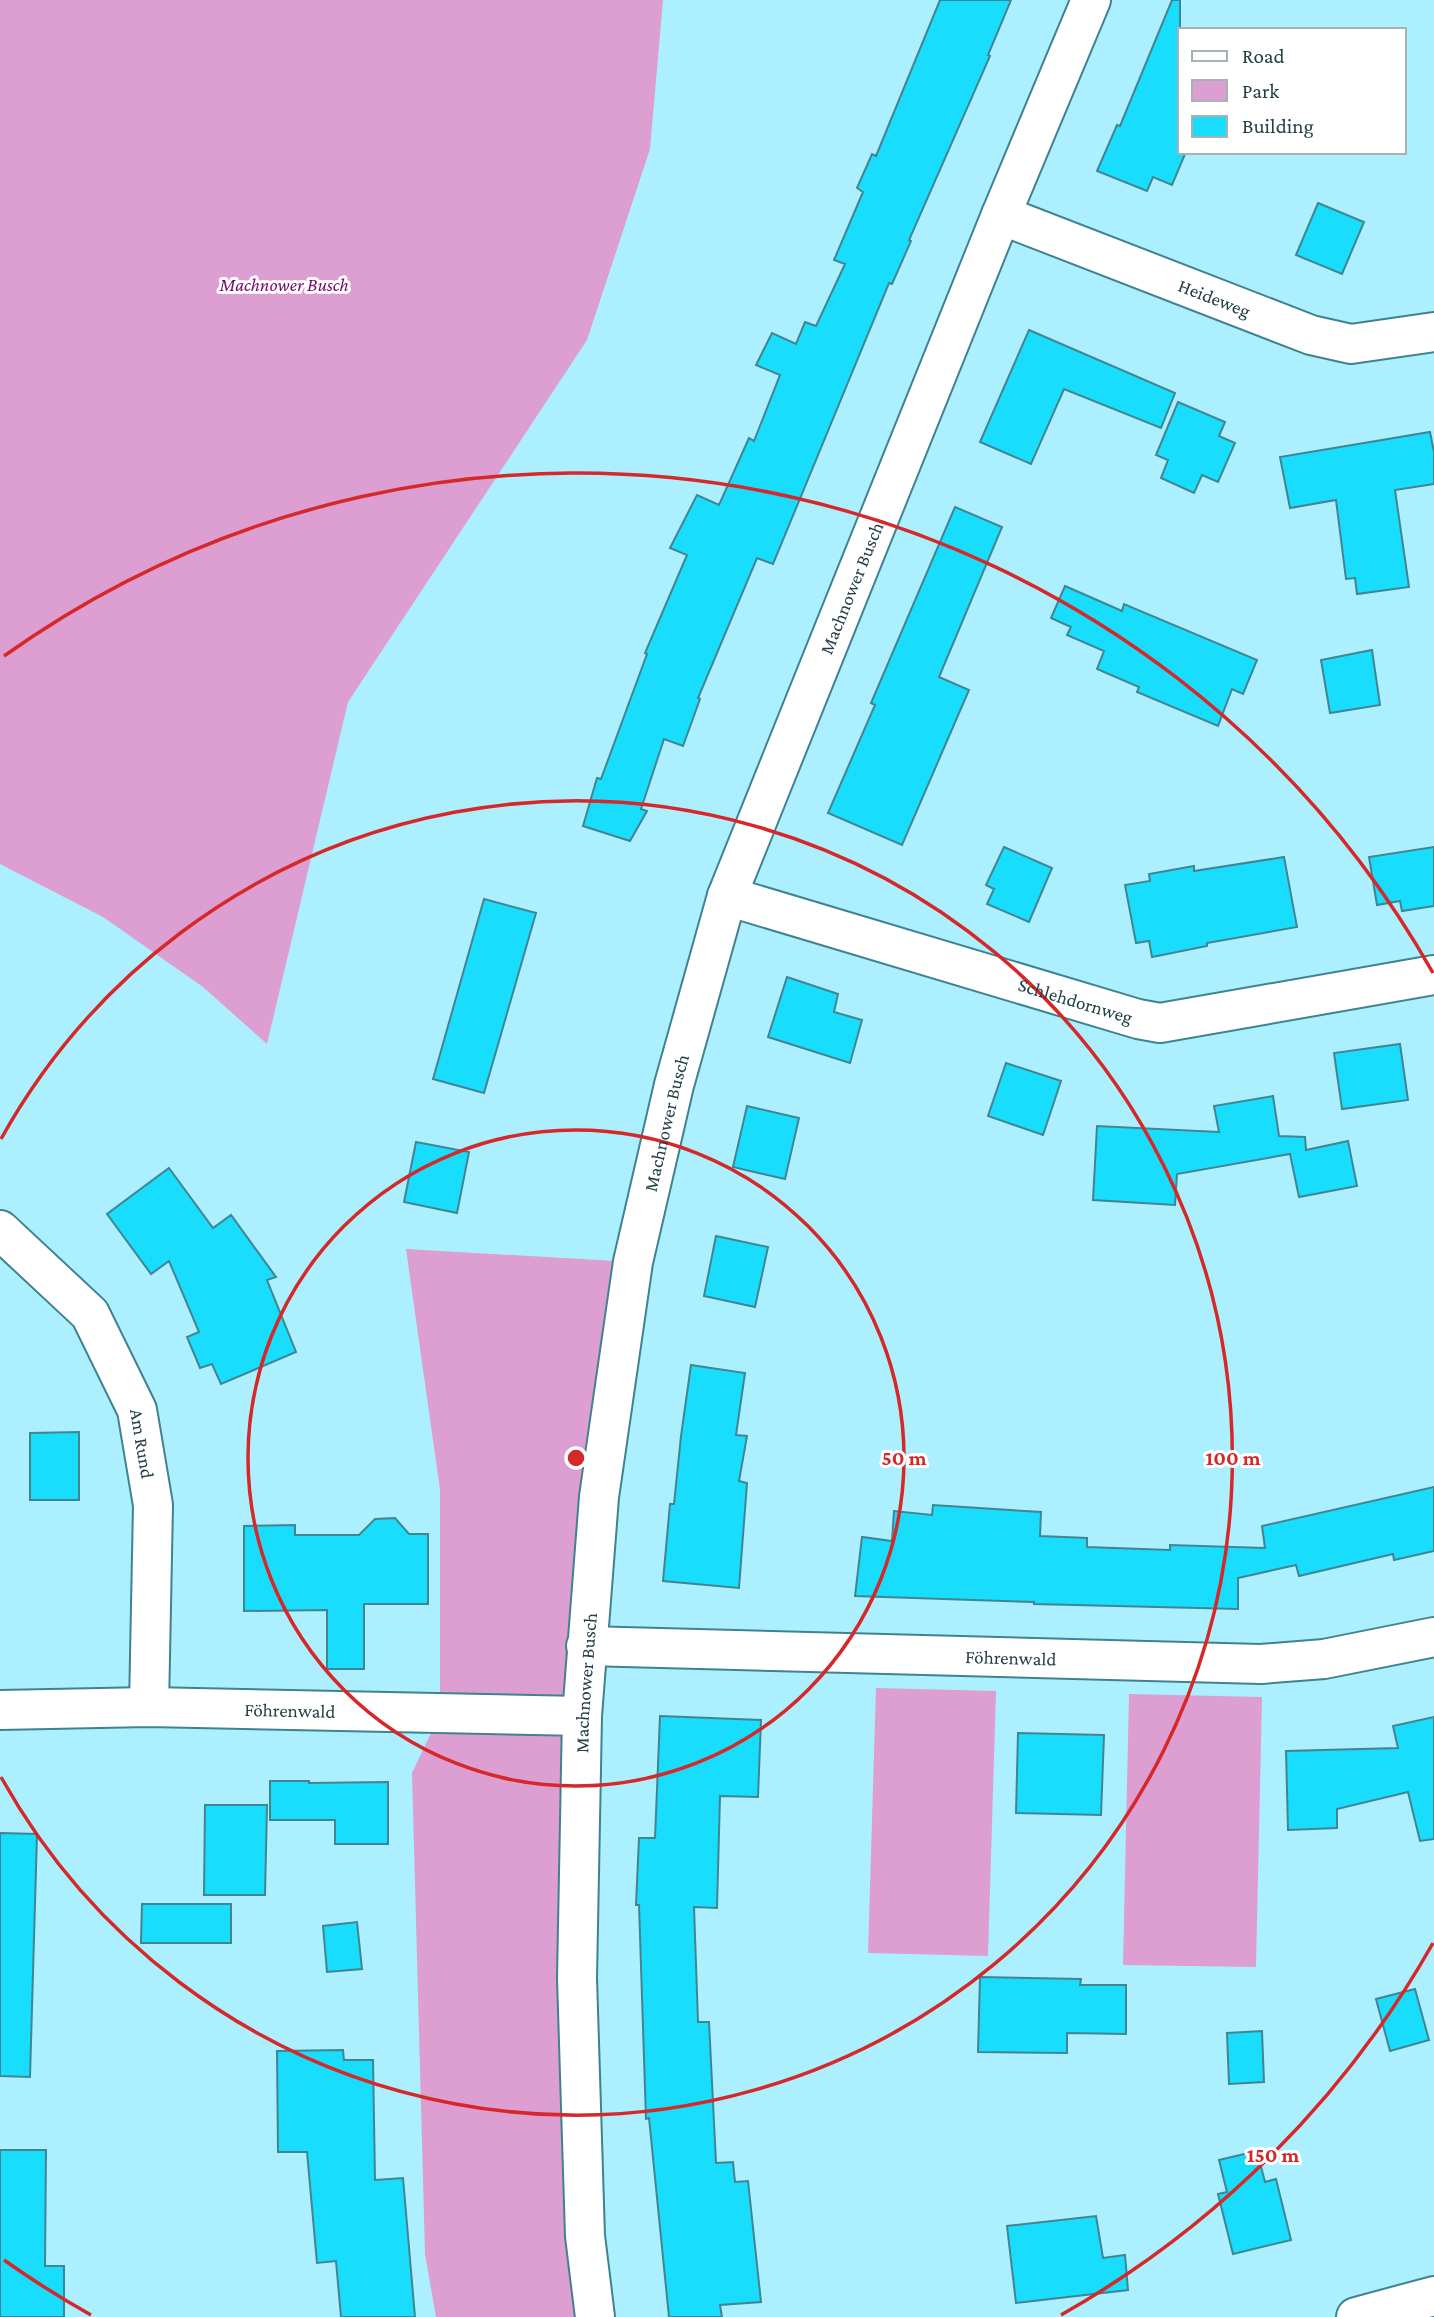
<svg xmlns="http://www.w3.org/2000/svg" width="1434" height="2317" font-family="'Crimson Pro',serif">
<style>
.green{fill:#dd9ed2}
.building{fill:#18ddfc;stroke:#428592;stroke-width:2}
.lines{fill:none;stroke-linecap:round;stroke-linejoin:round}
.minor-casing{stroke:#408290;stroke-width:42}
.minor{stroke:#fff;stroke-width:38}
.ring{fill:none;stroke:#d62828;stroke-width:3.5}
.labels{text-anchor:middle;stroke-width:6;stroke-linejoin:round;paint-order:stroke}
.park-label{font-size:19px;font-style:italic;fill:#76086d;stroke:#fff}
.street-label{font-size:19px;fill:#233f44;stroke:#fff}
.centre{fill:#d62828;stroke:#fff;stroke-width:3.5}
.ring-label{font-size:21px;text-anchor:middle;font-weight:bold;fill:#d62828;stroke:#fff;stroke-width:6;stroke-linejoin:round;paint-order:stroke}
</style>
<rect width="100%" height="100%" fill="#acf0ff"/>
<!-- green -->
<path class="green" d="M 0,0 L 663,0 L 650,149 L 587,340 L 348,702 L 267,1044 L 203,987 L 103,917 L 0,864 Z
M 406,1249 L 633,1262 L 586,1646 L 595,2317 L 436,2317 L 425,2254 L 412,1773 L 440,1714 L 440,1490 Z
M 876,1688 L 996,1691 L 988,1956 L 868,1953 Z
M 1129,1694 L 1262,1697 L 1256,1967 L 1123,1965 Z"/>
<!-- building -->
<path class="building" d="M 940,0 L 1011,0 L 988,55 L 990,56 L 909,240 L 911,241 L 892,284 L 889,283 L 773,564 L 757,558 L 698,698 L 700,699 L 683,746 L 664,739 L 641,809 L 647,811 L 630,841 L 583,826 L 597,778 L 601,779 L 647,654 L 645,653 L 687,555 L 670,548 L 697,495 L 719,505 L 749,438 L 754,441 L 780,375 L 756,365 L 772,333 L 796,344 L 805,322 L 816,326 L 845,264 L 834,260 L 863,192 L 857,188 L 872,154 L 876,156 Z
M 1172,0 L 1180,0 L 1180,152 L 1185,154 L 1172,185 L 1153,177 L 1147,191 L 1097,171 L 1117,125 L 1120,126 Z
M 1318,203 L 1364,222 L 1342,274 L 1296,255 Z
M 1029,330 L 1175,393 L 1161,428 L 1064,389 L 1031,464 L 980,442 Z
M 1178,402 L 1225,422 L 1219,436 L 1235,443 L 1218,482 L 1202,475 L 1194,493 L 1161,478 L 1168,460 L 1156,455 Z
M 1430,432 L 1434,452 L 1434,484 L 1395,490 L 1409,587 L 1357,594 L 1355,578 L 1346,579 L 1336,500 L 1290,508 L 1280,457 Z
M 955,507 L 1002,527 L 939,677 L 969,690 L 902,845 L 828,813 L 875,705 L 871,703 Z
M 1065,586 L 1122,611 L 1124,604 L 1257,660 L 1243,694 L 1232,689 L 1218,726 L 1137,692 L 1139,687 L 1097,669 L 1104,651 L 1067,635 L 1071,627 L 1051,618 Z
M 1372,650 L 1380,705 L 1330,713 L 1321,660 Z
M 1004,847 L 1052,868 L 1029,922 L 987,904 L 994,889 L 986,885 Z
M 1434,847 L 1434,906 L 1402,911 L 1400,901 L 1377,905 L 1369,857 Z
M 1284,857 L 1297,927 L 1207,943 L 1207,946 L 1152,957 L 1149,941 L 1136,943 L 1125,885 L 1150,881 L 1149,874 L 1194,866 L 1194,871 Z
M 484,899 L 536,913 L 484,1093 L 433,1079 Z
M 787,977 L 838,994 L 834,1012 L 862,1020 L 850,1063 L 768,1037 Z
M 1400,1044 L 1408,1100 L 1342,1109 L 1334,1053 Z
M 1006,1063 L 1061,1081 L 1043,1135 L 988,1116 Z
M 1273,1096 L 1279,1136 L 1305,1137 L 1306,1150 L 1348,1141 L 1357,1186 L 1299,1197 L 1290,1154 L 1177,1174 L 1175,1205 L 1093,1200 L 1097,1126 L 1219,1132 L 1214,1106 Z
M 747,1106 L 799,1118 L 785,1179 L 733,1167 Z
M 416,1142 L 469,1152 L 457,1213 L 404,1202 Z
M 169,1168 L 213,1228 L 231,1215 L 276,1277 L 267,1280 L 296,1352 L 221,1384 L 212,1364 L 200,1368 L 187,1337 L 199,1332 L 169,1261 L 151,1274 L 107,1214 Z
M 716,1236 L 768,1247 L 755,1307 L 704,1296 Z
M 691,1365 L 745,1373 L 736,1435 L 747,1436 L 739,1481 L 747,1483 L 739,1588 L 663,1581 L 670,1504 L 674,1504 L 681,1436 Z
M 79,1432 L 79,1500 L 30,1500 L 30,1433 Z
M 1434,1487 L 1434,1551 L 1394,1560 L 1393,1554 L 1299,1576 L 1296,1565 L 1238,1578 L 1238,1609 L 1034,1604 L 1034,1602 L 855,1596 L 862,1537 L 892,1541 L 894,1511 L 932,1515 L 933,1505 L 1041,1512 L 1040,1536 L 1087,1538 L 1087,1547 L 1170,1550 L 1170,1545 L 1265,1548 L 1262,1526 Z
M 395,1518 L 409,1534 L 428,1534 L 428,1604 L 364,1604 L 364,1669 L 327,1669 L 327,1610 L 244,1611 L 244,1526 L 295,1525 L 295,1535 L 359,1535 L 375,1519 Z
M 660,1716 L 761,1720 L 758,1797 L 720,1796 L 717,1908 L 694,1907 L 698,2022 L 709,2022 L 716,2163 L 733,2162 L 735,2182 L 748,2181 L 761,2302 L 720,2305 L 722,2317 L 669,2317 L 649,2118 L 646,2119 L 639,1905 L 636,1905 L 639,1838 L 655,1838 Z
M 1434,1717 L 1434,1839 L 1420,1841 L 1408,1792 L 1337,1809 L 1337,1828 L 1288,1830 L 1286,1751 L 1398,1748 L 1393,1726 Z
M 1018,1733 L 1104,1735 L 1101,1815 L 1016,1813 Z
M 270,1781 L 309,1781 L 309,1783 L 388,1782 L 388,1844 L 335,1844 L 335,1820 L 270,1820 Z
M 205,1805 L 267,1805 L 265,1895 L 204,1895 Z
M 0,1833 L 37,1834 L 30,2077 L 0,2076 Z
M 142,1904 L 231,1904 L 231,1943 L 141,1943 Z
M 357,1922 L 362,1969 L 327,1972 L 323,1926 Z
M 980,1977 L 1081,1979 L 1080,1985 L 1126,1985 L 1126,2034 L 1067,2033 L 1067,2053 L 978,2052 Z
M 1415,1989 L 1429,2040 L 1390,2051 L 1376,1999 Z
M 1262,2031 L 1264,2082 L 1229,2084 L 1227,2033 Z
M 343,2050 L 344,2060 L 373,2060 L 375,2180 L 403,2178 L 415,2317 L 341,2317 L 336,2261 L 317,2263 L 307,2152 L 278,2152 L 277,2051 Z
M 0,2150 L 46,2150 L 45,2266 L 64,2266 L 64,2317 L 0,2317 Z
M 1257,2151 L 1265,2182 L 1276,2179 L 1291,2240 L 1233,2254 L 1218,2194 L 1227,2192 L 1219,2160 Z
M 1096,2216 L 1103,2258 L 1125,2255 L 1128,2290 L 1016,2303 L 1007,2226 Z"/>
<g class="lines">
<!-- minor casing -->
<g class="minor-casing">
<g id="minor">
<path id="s1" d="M 1001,215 L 1311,335 L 1351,344 L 1434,332"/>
<path id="s2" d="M 727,896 L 1138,1019 L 1160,1023 L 1434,975"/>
<path id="s3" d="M 0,1230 L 90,1314 L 137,1410 L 153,1505 L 149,1707"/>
<path id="s4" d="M 586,1646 L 1261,1664 L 1324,1659 L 1434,1637"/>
<path id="s5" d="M 0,1710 L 149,1707 L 582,1716"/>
<path id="s6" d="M 595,2317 L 585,2236 L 577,1978 L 582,1716 L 599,1497 L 633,1262 L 674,1085 L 727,896 L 1001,215 L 1091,0"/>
<path d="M 1356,2317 L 1434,2296"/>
</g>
</g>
<!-- minor -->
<use href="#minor" class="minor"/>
</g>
<!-- distance rings -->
<g class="ring">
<circle cx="576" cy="1458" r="328"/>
<path d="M1 1139A657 657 0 1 1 1 1777"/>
<path d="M1433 1943A985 985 0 0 1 1061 2315M91 2315A985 985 0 0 1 4 2260M4 656A985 985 0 0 1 1433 973"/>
</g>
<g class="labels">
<!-- park labels -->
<g class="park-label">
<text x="284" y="291">Machnower Busch</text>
</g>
<!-- street labels -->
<g class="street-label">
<text dy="7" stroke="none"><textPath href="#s1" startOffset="229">Heideweg</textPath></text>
<text dy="7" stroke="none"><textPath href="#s6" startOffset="1769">Machnower Busch</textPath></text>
<text dy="7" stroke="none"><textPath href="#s2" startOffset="364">Schlehdornweg</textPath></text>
<text dy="7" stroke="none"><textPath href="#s6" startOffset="1202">Machnower Busch</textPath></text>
<text dy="7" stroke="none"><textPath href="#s3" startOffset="264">Am Rund</textPath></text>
<text dy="7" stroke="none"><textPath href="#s4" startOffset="425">Föhrenwald</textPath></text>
<text dy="7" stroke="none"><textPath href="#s6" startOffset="635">Machnower Busch</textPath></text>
<text dy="7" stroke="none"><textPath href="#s5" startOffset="290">Föhrenwald</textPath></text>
</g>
</g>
<circle cx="576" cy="1458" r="10" class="centre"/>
<g class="ring-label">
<text x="904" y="1465">50 m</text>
<text x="1233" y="1465">100 m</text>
<text x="1273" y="2162">150 m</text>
</g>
<!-- legend -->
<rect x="1178" y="28" width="228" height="126" fill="#ffffff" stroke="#a7b2b4" stroke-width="2"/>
<rect x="1192" y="51" width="35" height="10" fill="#ffffff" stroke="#a7b2b4" stroke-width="2"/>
<text x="1242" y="63" font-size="21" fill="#233f44">Road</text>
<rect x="1192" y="80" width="35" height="21" fill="#dd9ed2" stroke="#a7b2b4" stroke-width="2"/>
<text x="1242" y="98" font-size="21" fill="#233f44">Park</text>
<rect x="1192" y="116" width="35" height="21" fill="#18ddfc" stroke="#a7b2b4" stroke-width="2"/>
<text x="1242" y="133" font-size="21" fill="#233f44">Building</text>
</svg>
